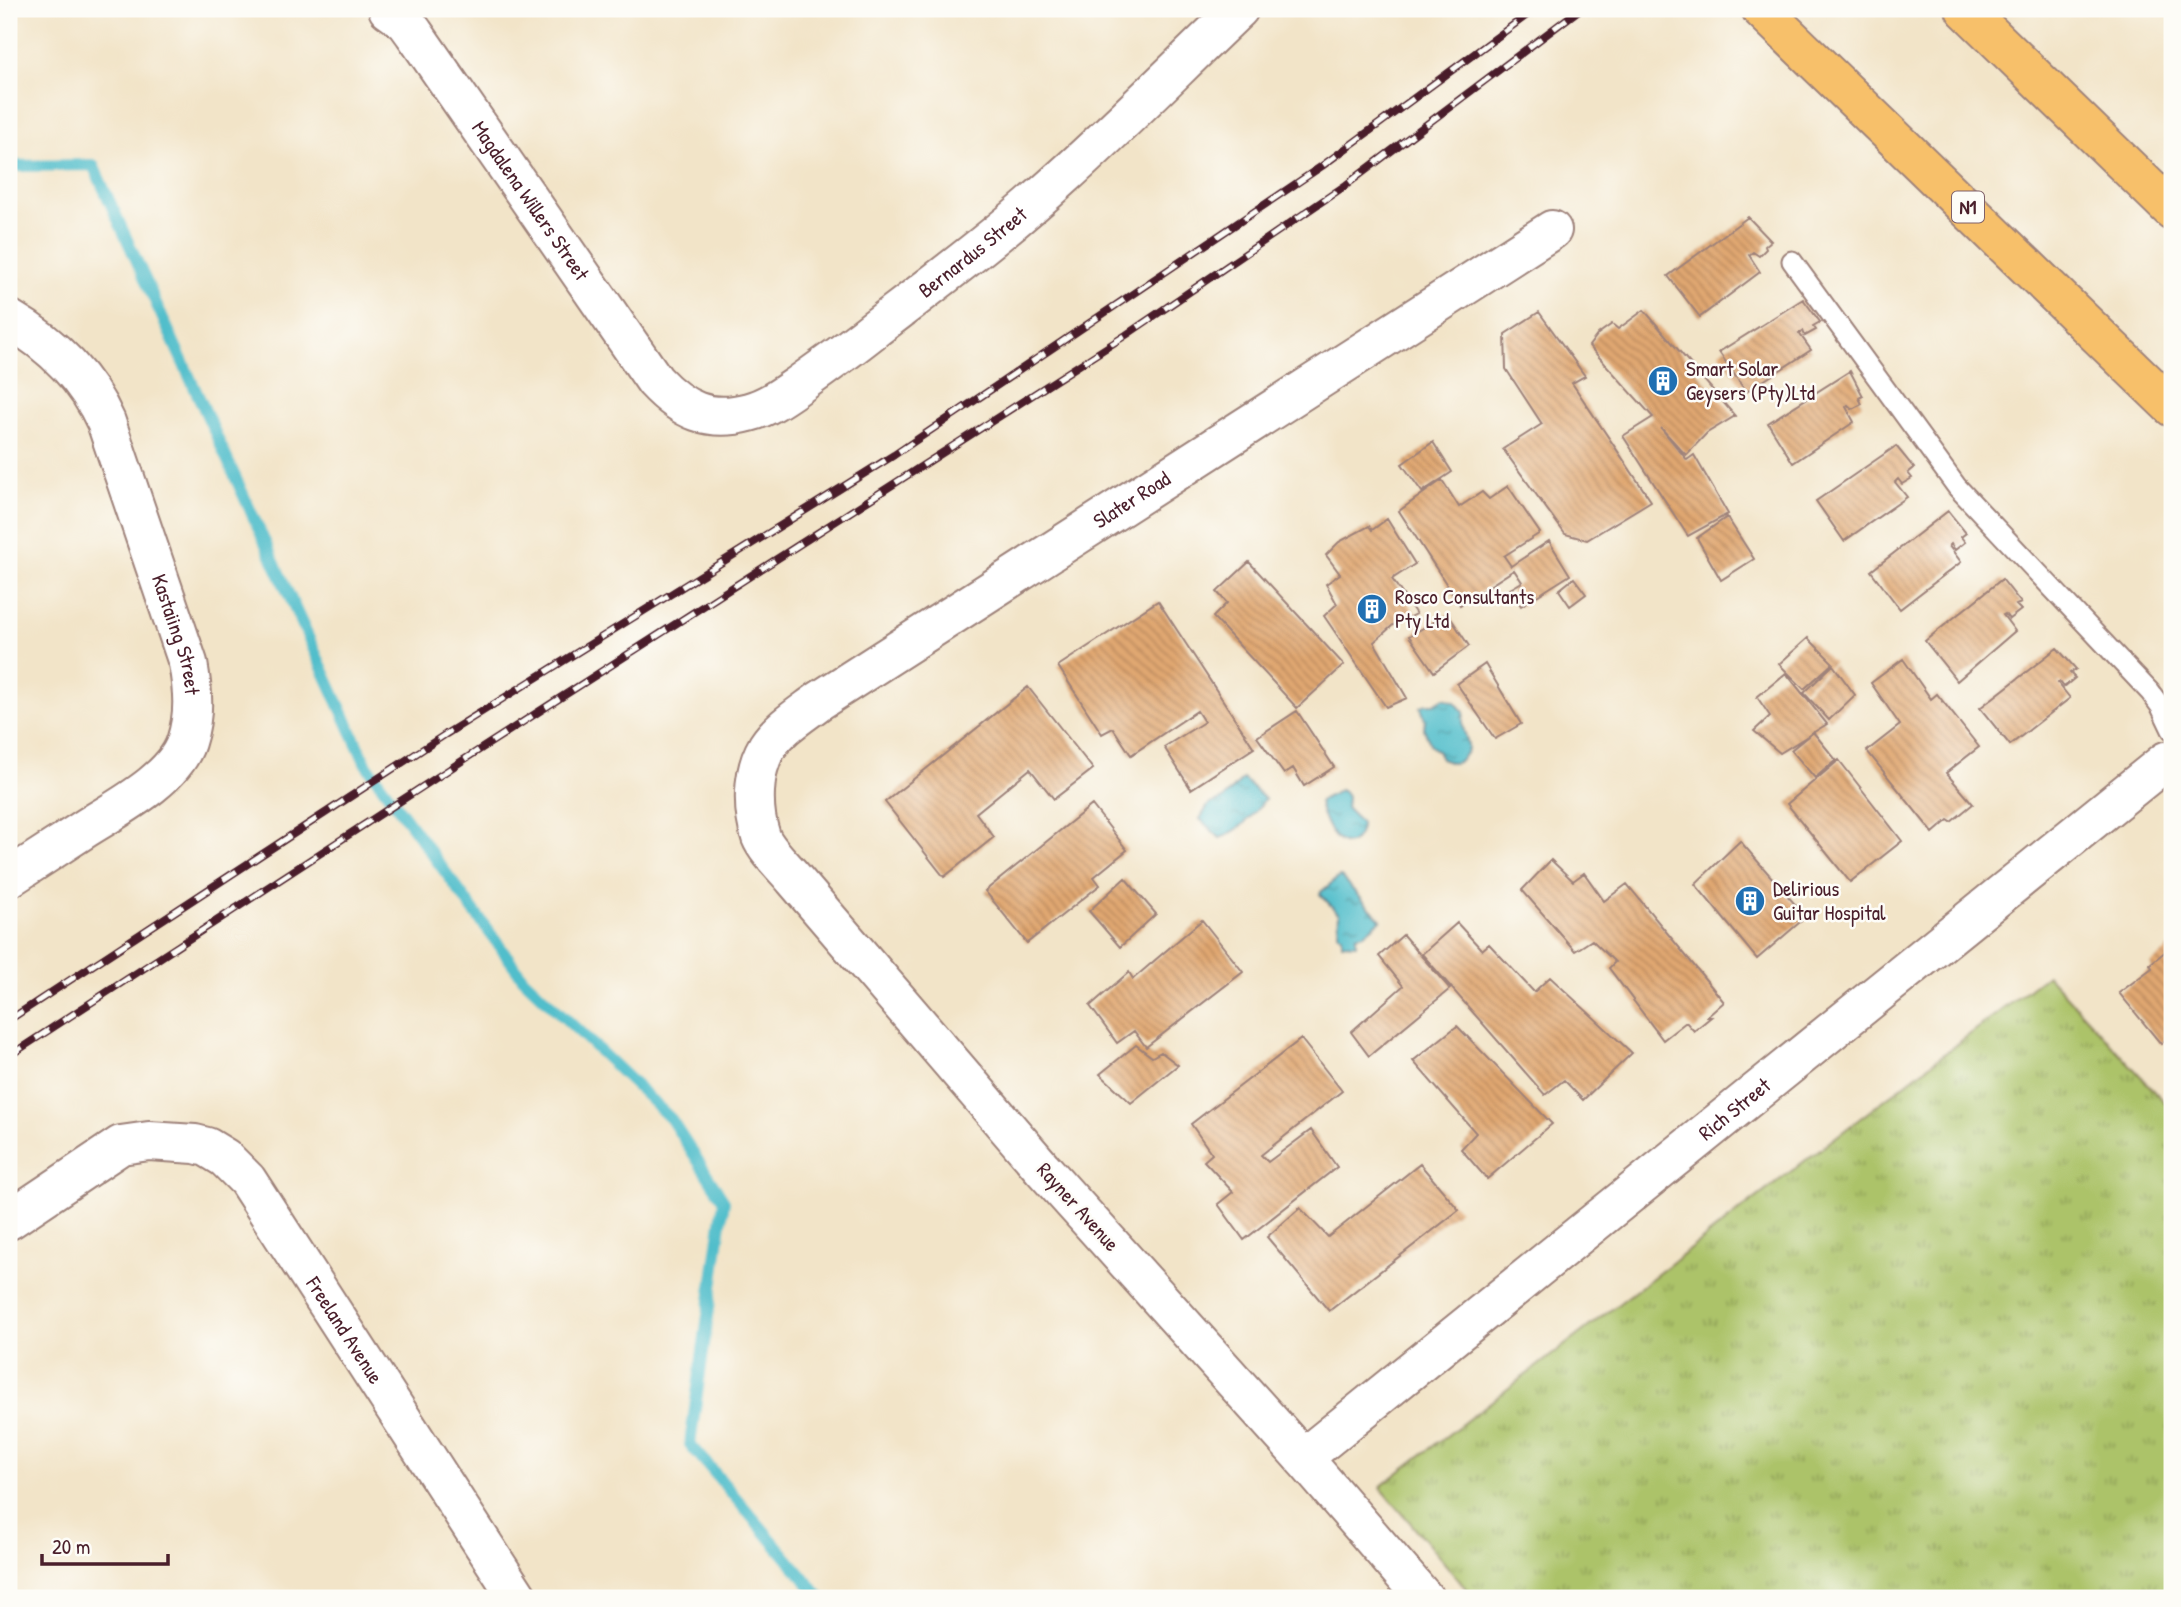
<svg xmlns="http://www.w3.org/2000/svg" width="2181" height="1607" font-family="'Patrick Hand',sans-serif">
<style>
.grass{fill:url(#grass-tufts);stroke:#7b714a;stroke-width:2}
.water{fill:url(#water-ripples);stroke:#4e6e7b;stroke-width:2}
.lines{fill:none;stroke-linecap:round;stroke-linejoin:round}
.stream{stroke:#51becb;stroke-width:12}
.building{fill:url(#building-back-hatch)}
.service-casing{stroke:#9e827a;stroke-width:23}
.minor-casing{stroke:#9e827a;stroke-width:42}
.motorway-casing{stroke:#9e827a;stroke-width:42}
.service{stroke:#fff;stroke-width:19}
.minor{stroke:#fff;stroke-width:38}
.motorway{stroke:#f7c06b;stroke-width:38}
.rail-casing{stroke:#4a1f2b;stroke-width:8}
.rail{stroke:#fdfcf7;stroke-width:5;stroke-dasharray:16;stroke-linecap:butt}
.labels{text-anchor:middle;stroke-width:5;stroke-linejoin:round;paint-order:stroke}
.shield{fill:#fdfcf7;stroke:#806168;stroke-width:2}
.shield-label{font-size:19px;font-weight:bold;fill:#4a1f2b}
.street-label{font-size:21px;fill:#4a1f2b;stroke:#fdfcf7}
.poi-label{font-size:21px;fill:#4a1f2b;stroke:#fdfcf7;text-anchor:start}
</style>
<defs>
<pattern id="grass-tufts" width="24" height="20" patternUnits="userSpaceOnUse" patternTransform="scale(1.75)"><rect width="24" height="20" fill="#acc369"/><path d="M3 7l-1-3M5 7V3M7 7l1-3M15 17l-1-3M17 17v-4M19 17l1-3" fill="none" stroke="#8e9e57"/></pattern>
<pattern id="water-ripples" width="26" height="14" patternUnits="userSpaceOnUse" patternTransform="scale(1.75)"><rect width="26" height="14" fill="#51becb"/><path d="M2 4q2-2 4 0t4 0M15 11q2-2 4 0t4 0" fill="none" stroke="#459aa5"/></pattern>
<pattern id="building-back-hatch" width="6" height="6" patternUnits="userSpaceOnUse" patternTransform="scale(1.75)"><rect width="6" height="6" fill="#e0a771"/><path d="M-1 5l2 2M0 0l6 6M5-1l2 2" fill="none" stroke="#b8875d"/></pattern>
</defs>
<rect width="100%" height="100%" fill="#fdfcf7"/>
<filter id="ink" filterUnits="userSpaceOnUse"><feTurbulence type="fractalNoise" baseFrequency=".0143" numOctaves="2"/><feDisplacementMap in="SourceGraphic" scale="14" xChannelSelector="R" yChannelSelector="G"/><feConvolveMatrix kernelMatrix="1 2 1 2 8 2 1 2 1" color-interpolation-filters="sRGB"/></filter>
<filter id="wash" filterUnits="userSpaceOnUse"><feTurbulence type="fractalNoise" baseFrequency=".00686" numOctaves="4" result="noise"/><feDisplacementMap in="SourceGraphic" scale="28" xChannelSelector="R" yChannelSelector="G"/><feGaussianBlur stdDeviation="1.57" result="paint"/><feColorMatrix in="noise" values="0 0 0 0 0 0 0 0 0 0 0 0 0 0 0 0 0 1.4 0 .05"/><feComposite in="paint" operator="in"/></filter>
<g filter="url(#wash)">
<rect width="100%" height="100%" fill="#f2e4c8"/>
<!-- grass -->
<path class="grass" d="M 2047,975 L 2172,1110 L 2172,1598 L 1474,1598 L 1380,1487 Z"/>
<!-- water -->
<path class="water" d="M 1444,698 L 1455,702 L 1464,712 C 1463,718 1462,725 1464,731 C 1469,747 1472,749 1458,762 L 1452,763 L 1441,759 L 1437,751 L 1431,746 L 1424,729 L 1425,720 L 1421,707 L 1426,704 L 1434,704 Z
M 1243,779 L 1265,799 C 1251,818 1242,829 1220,838 L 1200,819 L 1209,804 L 1222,800 Z
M 1340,790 L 1344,792 L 1347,797 L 1346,808 L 1361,823 C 1361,830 1360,834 1356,839 C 1337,857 1321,815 1319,802 C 1324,797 1334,795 1340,790 Z
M 1339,877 L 1341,877 L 1381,920 L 1364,934 L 1356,936 L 1356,944 L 1342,943 L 1342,936 L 1338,933 L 1339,914 L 1320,894 L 1321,892 Z"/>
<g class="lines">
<!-- stream -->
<path class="stream" d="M 9,166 L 93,165 L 366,764 L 523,978 L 671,1119 L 724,1201 L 690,1444 L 821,1598"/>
</g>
<g id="blocks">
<!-- building -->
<path class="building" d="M 1748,217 L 1771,241 L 1765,246 L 1766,249 L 1759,256 L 1753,252 L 1749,255 L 1760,272 L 1700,317 L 1668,276 Z
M 1803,299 L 1820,322 L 1813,326 L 1816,330 L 1805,336 L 1803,331 L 1799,333 L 1811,350 L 1746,392 L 1719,352 Z
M 1644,310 L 1735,416 L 1707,433 L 1686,455 L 1661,428 L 1687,460 L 1694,455 L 1728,514 L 1688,536 L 1623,436 L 1653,417 L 1589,346 L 1598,334 L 1612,324 L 1618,329 Z
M 1539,312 L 1585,376 L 1572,383 L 1651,501 L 1587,540 L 1565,534 L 1503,449 L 1542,424 L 1506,369 L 1505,334 Z
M 1850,371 L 1863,396 L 1859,398 L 1862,404 L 1852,409 L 1848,405 L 1846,407 L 1854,422 L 1793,463 L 1768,423 Z
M 1433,442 L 1452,472 L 1422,492 L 1402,464 Z
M 1896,446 L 1914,468 L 1908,473 L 1912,478 L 1902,484 L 1898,479 L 1895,482 L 1907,497 L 1844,541 L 1816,501 Z
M 1442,480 L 1459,507 L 1482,492 L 1489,499 L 1508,486 L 1540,533 L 1504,556 L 1511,566 L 1549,541 L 1570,575 L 1521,606 L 1510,589 L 1522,582 L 1514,570 L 1460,605 L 1399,511 Z
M 1948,511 L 1966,533 L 1961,537 L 1965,542 L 1955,550 L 1951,544 L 1949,546 L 1961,562 L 1900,609 L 1871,571 Z
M 1727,517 L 1754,559 L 1721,580 L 1697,538 Z
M 1387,519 L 1415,564 L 1392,579 L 1416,614 L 1393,625 L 1374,642 L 1407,698 L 1386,707 L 1324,616 L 1337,604 L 1326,584 L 1340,574 L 1326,555 L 1339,542 L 1369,526 L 1372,530 Z
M 1249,562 L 1344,665 L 1297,708 L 1213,617 L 1227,603 L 1217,592 Z
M 1574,578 L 1586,594 L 1570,606 L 1559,590 Z
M 2002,579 L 2021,603 L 2016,605 L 2021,610 L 2009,619 L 2005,614 L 2003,615 L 2015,631 L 1957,681 L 1925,641 Z
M 1158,601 L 1254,748 L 1191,789 L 1164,747 L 1204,722 L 1197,711 L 1131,755 L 1113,728 L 1102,734 L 1058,666 Z
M 1448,614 L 1469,646 L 1434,672 L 1409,636 Z
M 1808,638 L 1833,663 L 1804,689 L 1779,664 Z
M 2057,648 L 2076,669 L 2070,673 L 2075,678 L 2064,687 L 2060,682 L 2058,683 L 2070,698 L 2010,745 L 1980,708 Z
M 1903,659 L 1931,699 L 1937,694 L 1979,747 L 1946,773 L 1973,804 L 1951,822 L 1948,820 L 1933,833 L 1867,751 L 1900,725 L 1871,683 Z
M 1485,664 L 1521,724 L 1495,739 L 1457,684 Z
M 1833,665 L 1855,695 L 1829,720 L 1804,693 Z
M 1786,673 L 1827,724 L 1780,753 L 1754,731 L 1770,716 L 1757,697 Z
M 1028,687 L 1093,769 L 1054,799 L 1030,769 L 976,813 L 994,837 L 944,877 L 885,802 Z
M 1297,711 L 1334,767 L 1304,786 L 1293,768 L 1284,774 L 1257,737 Z
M 1813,732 L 1836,760 L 1815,778 L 1791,750 Z
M 1839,760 L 1902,841 L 1850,882 L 1787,804 Z
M 1092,805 L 1127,850 L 1094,877 L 1100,885 L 1027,943 L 985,891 Z
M 1740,841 L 1806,917 L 1757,959 L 1695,884 Z
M 1551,860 L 1573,881 L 1584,873 L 1604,901 L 1627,884 L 1724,1002 L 1707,1017 L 1711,1017 L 1694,1031 L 1686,1022 L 1663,1040 L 1609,968 L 1615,962 L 1592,940 L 1575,951 L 1522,890 Z
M 1125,878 L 1156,914 L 1120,947 L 1089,911 Z
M 1202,920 L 1243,972 L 1146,1047 L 1134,1031 L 1117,1043 L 1090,1006 L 1129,972 L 1133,979 Z
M 1457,923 L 1482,950 L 1489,944 L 1534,992 L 1550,977 L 1632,1053 L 1583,1100 L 1564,1080 L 1545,1095 L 1422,954 Z
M 1403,935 L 1450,989 L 1369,1056 L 1351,1032 L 1403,986 L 1379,956 Z
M 2172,946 L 2172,1034 L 2161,1044 L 2119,993 L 2152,968 L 2150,964 Z
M 1457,1026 L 1552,1124 L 1487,1179 L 1461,1149 L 1476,1133 L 1413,1061 Z
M 1301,1039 L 1342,1091 L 1261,1155 L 1268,1162 L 1311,1130 L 1337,1167 L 1244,1240 L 1218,1204 L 1233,1192 L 1204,1161 L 1212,1154 L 1191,1124 Z
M 1136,1045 L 1152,1057 L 1161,1052 L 1178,1065 L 1131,1103 L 1100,1074 Z
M 1420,1164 L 1459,1210 L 1329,1311 L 1267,1237 L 1300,1208 L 1328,1237 Z"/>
</g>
</g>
<g filter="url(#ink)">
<use href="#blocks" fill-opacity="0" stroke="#9e827a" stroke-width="2"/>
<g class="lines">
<!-- service casing -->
<g class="service-casing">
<path id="service" d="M 1792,261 L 1957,487 L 2150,692 L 2161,707 L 2172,730"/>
</g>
<!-- minor casing -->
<g class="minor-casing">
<g id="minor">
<path id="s1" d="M 388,9 L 406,22 L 414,33 L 655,381 C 682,410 709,423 749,412 C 768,407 784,395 800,384 C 824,367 849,349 873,330 C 937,281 1003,232 1063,177 C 1123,123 1180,65 1239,9"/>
<path id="s2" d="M 9,319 C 52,344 86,377 106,422 L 188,663 C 193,691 195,714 186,742 C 174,779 116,809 86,828 C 60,845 34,862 9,878"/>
<path id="s3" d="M 9,1220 L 121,1145 L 149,1141 L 195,1144 L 207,1147 L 225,1158 L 247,1180 L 518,1598"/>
<path id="s4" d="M 1303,1458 L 2166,761"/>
<path id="s5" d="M 1424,1598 L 1303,1458 L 1042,1168 L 794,879 C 785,868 766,850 761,837 C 752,810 752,772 767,747 C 779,728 802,714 819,701 L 1552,230"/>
</g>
</g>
<!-- motorway casing -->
<g class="motorway-casing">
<path id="motorway" d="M 1761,9 L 2172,407
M 1965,9 L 2172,210"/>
</g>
<!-- service -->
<use href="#service" class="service"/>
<!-- minor -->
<use href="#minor" class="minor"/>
<!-- motorway -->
<use href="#motorway" class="motorway"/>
<!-- rail casing -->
<g class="rail-casing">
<path id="rail" d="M 9,1020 L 446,734 L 894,455 L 1322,166 L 1535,9
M 9,1056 L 465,759 L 1126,335 L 1346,185 L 1580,9"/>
</g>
<!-- rail -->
<use href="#rail" class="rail"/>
</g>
</g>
<!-- icons -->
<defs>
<g id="building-disc" transform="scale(1.575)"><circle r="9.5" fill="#1f6fb2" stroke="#fdfcf7"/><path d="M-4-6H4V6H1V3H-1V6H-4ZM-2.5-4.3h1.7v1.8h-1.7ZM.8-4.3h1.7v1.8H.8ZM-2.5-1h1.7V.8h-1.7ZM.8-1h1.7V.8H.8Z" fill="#fff"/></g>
</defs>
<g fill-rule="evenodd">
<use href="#building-disc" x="1663" y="381"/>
<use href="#building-disc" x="1372" y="609"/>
<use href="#building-disc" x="1750" y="901"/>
</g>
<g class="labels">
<!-- shield labels -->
<rect class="shield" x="1952" y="191.5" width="32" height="31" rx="5"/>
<g class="shield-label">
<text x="1968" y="214">N1</text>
</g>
<!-- street labels -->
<g class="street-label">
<text dy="7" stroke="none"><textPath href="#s1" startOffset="240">Magdalena Willers Street</textPath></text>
<text dy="7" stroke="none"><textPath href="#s1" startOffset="840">Bernardus Street</textPath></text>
<text dy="7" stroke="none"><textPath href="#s5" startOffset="1544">Slater Road</textPath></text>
<text dy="7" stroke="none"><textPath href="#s2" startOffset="368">Kastaiing Street</textPath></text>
<text dy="7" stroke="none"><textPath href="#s4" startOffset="555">Rich Street</textPath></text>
<text transform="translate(1078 1207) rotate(48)" y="7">Rayner Avenue</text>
<text dy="7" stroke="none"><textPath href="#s3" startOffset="453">Freeland Avenue</textPath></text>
</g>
<!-- poi labels -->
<g class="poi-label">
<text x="1686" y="376">Smart Solar<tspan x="1686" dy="24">Geysers (Pty)Ltd</tspan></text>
<text x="1395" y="604">Rosco Consultants<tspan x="1395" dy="24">Pty Ltd</tspan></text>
<text x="1773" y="896">Delirious<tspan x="1773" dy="24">Guitar Hospital</tspan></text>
</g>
</g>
<!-- margin -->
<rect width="2181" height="1607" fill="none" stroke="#fdfcf7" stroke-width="35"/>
<!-- scale -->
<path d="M42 1554v10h126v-10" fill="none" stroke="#4a1f2b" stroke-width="3.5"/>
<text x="52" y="1554" font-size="21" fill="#4a1f2b" stroke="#fdfcf7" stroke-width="5" paint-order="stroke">20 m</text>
</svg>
